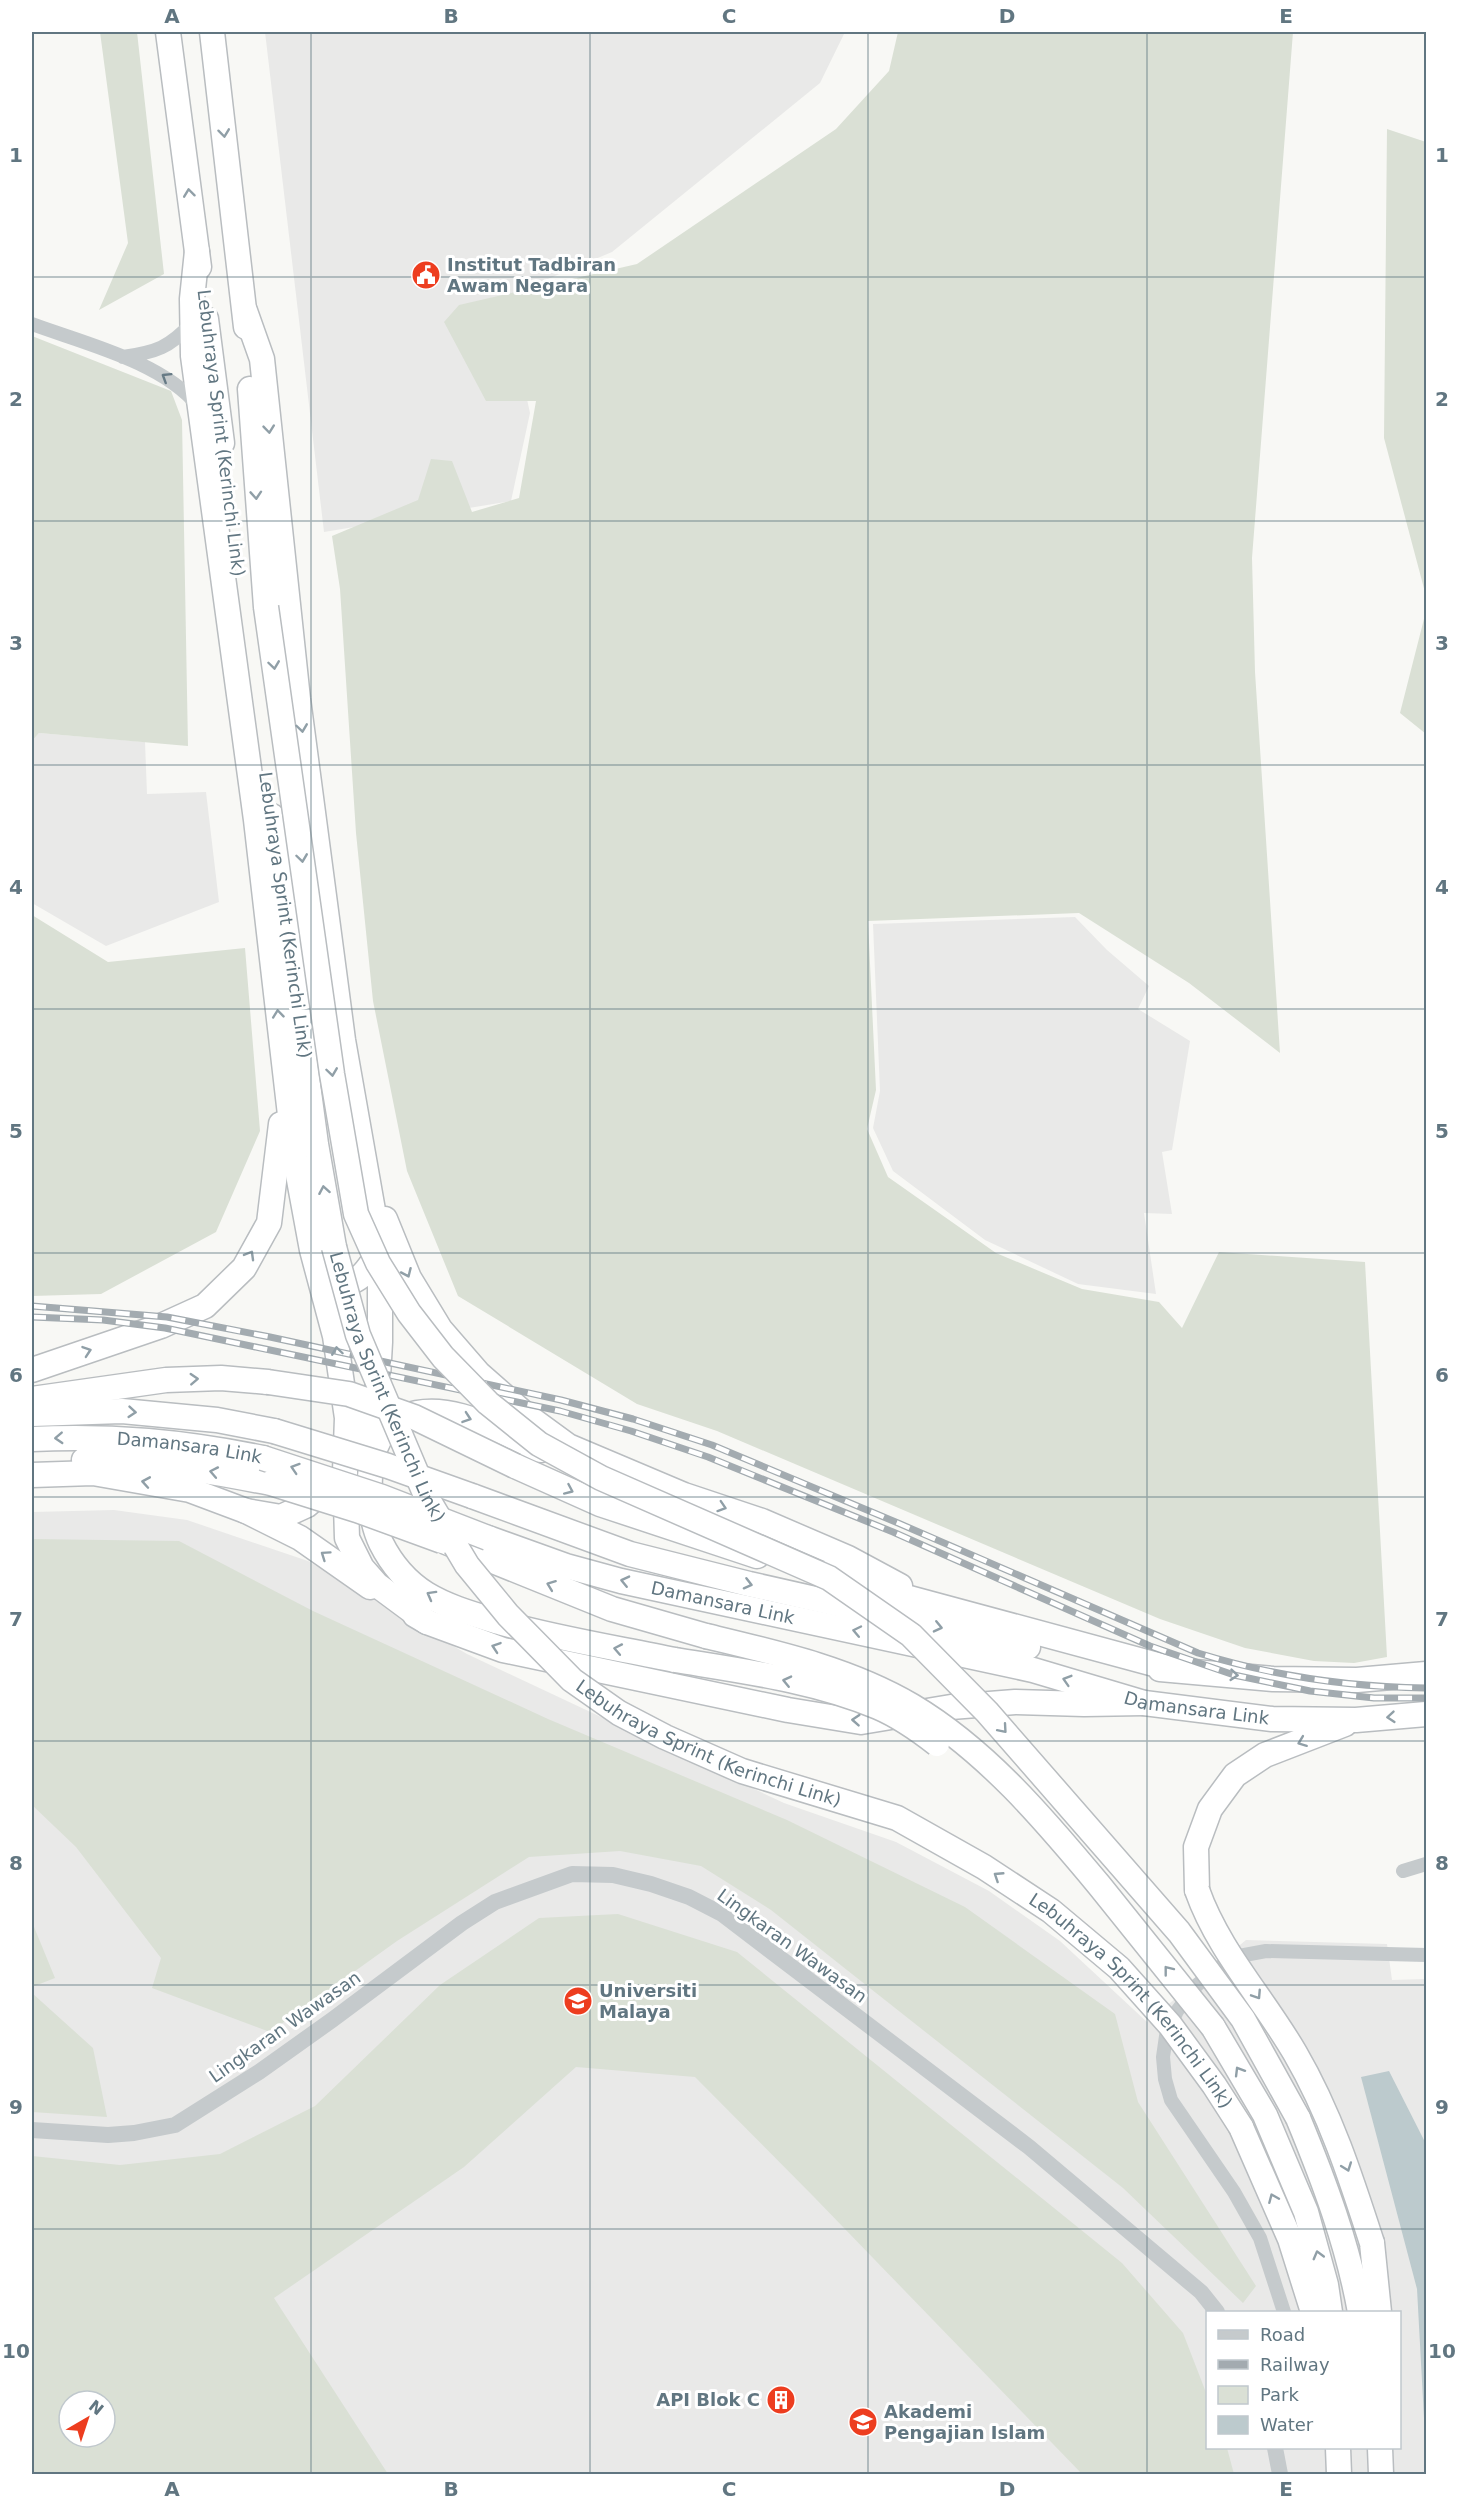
<svg xmlns="http://www.w3.org/2000/svg" width="1458" height="2506" font-family="'DejaVu Sans',sans-serif">
<style>
.built{fill:#e9e9e8;fill-rule:evenodd}
.green{fill:#dae0d5;fill-rule:evenodd}
.water{fill:#bccacd}
.lines{fill:none;stroke-linecap:round;stroke-linejoin:round}
.motorway-casing{stroke:#b9bdc0;stroke-width:27}
.minor{stroke:#c5cacc;stroke-width:14}
.tertiary{stroke:#c5cacc;stroke-width:16}
.motorway{stroke:#fff;stroke-width:24}
.rail-casing{stroke:#a3abb0;stroke-width:7}
.rail{stroke:#fff;stroke-width:4.5;stroke-dasharray:14;stroke-linecap:butt}
.motorway-bridge-casing{stroke:#b9bdc0;stroke-width:27;stroke-linecap:butt}
.motorway-bridge{stroke:#fff;stroke-width:24}
.oneway{stroke:#909fa7}
.oneway2{stroke:#667a85}
.grid{fill:none;stroke:#617681;stroke-width:1.5;stroke-opacity:0.55}
.labels{text-anchor:middle;stroke-width:6;stroke-linejoin:round;paint-order:stroke}
.poi-label{font-size:18px;font-weight:bold;fill:#617681;stroke:#fff;text-anchor:start}
.street-label{font-size:18px;fill:#617681;stroke:#fff}
.neatline{fill:none;stroke:#617681;stroke-width:2}
.grid-label{font-size:20px;text-anchor:middle;font-weight:bold;fill:#617681}
</style>
<rect width="100%" height="100%" fill="#f8f8f5"/>
<!-- built -->
<path class="built" d="M 265,32 L 845,32 L 820,83 L 612,252 L 505,297 L 530,413 L 511,501 L 324,532 Z
M 39,733 L 145,742 L 147,794 L 206,792 L 219,902 L 106,946 L 32,903 L 32,741 Z
M 1075,917 L 1107,950 L 1149,986 L 1138,1009 L 1190,1041 L 1172,1150 L 1162,1152 L 1172,1214 L 1144,1213 L 1156,1294 L 1078,1284 L 985,1240 L 893,1171 L 873,1128 L 880,1091 L 873,924 Z
M 114,1510 L 187,1520 L 308,1561 L 467,1654 L 784,1803 L 896,1842 L 989,1891 L 1060,1941 L 1147,2022 L 1246,1940 L 1387,1944 L 1392,1980 L 1426,1979 L 1426,2474 L 32,2474 L 32,1512 ZM 1208,2312 L 1400,2312 L 1400,2448 L 1208,2448 ZM 69,2401 L 105,2401 L 105,2437 L 69,2437 Z"/>
<!-- green -->
<path class="green" d="M 100,32 L 137,32 L 164,274 L 99,310 L 128,243 Z
M 898,32 L 1293,32 L 1252,558 L 1255,672 L 1280,1053 L 1189,983 L 1079,913 L 868,921 L 876,1090 L 867,1129 L 888,1177 L 996,1253 L 1082,1289 L 1159,1302 L 1182,1328 L 1219,1252 L 1365,1262 L 1387,1657 L 1354,1663 L 1314,1661 L 1245,1648 L 1160,1619 L 717,1431 L 637,1404 L 458,1296 L 407,1171 L 373,1001 L 356,833 L 340,589 L 332,536 L 418,500 L 431,459 L 452,461 L 472,512 L 519,498 L 536,401 L 486,401 L 444,322 L 459,305 L 637,264 L 836,129 L 889,71 Z
M 1387,129 L 1426,142 L 1426,596 L 1384,438 Z
M 32,336 L 171,391 L 182,420 L 188,746 L 39,733 L 32,741 Z
M 1426,611 L 1426,734 L 1400,713 Z
M 32,915 L 108,962 L 245,948 L 260,1131 L 216,1232 L 101,1294 L 32,1296 Z
M 32,1539 L 179,1541 L 313,1611 L 548,1719 L 787,1820 L 965,1907 L 1115,2014 L 1138,2102 L 1256,2286 L 1243,2303 L 1123,2188 L 771,1910 L 701,1866 L 620,1851 L 529,1857 L 397,1941 L 270,2032 L 152,1988 L 161,1958 L 76,1847 L 32,1805 Z
M 618,1914 L 737,1952 L 1122,2263 L 1183,2333 L 1207,2395 L 1208,2448 L 1227,2448 L 1234,2474 L 1082,2474 L 814,2197 L 695,2077 L 576,2067 L 464,2167 L 274,2298 L 388,2474 L 32,2474 L 32,2156 L 120,2165 L 220,2154 L 315,2106 L 440,1985 L 539,1918 ZM 69,2401 L 105,2401 L 105,2437 L 69,2437 Z
M 32,1922 L 55,1978 L 32,1987 Z
M 32,1993 L 93,2048 L 107,2117 L 32,2112 Z"/>
<!-- water -->
<path class="water" d="M 1389,2071 L 1426,2144 L 1426,2455 L 1417,2289 L 1361,2077 Z"/>
<g class="lines">
<!-- motorway casing -->
<g class="motorway-casing">
<g id="motorway">
<path d="M 168,32 L 199,267"/>
<path d="M 212,32 L 246,327"/>
<path d="M 197,251 L 192,299 L 193,356 L 256,820 L 295,1158 L 312,1250 L 335,1336 L 347,1418 L 345,1471 L 347,1538 L 362,1568 L 377,1585 L 427,1622"/>
<path d="M 245,311 L 262,359 L 298,699 L 343,1040 L 380,1250 L 380,1342 L 377,1395 L 351,1453"/>
<path d="M 206,319 L 222,443"/>
<path d="M 250,389 L 266,607"/>
<path d="M 272,816 L 316,1144 L 334,1247"/>
<path d="M 385,1219 L 409,1278 L 440,1329 L 479,1374 L 527,1416 L 568,1446 L 684,1495 L 762,1521 L 848,1558 L 900,1586"/>
<path d="M 326,1274 C 352,1296 367,1272 380,1250"/>
<path d="M 32,1370 L 161,1326 L 205,1306 L 244,1268 L 269,1223 L 281,1124"/>
<path d="M 32,1399 L 166,1380 L 221,1378 L 268,1382"/>
<path d="M 32,1414 L 122,1411 L 217,1420 L 274,1431"/>
<path id="s1" d="M 32,1439 C 112,1435 184,1442 263,1458"/>
<path d="M 541,1450 C 500,1432 449,1399 403,1417 C 361,1434 365,1510 381,1543 C 391,1563 407,1582 426,1594 C 449,1608 476,1615 502,1623 C 559,1639 617,1648 675,1660"/>
<path d="M 84,1460 C 149,1460 208,1471 271,1483"/>
<path d="M 515,1466 L 600,1504 L 757,1556"/>
<path d="M 32,1475 L 93,1473 L 190,1490 L 246,1511 L 300,1538 L 370,1587"/>
<path d="M 472,1496 L 630,1554 L 749,1584 L 1028,1647"/>
<path d="M 246,1511 L 281,1517 L 307,1505 L 329,1486"/>
<path id="s2" d="M 488,1538 L 566,1566 L 621,1581 L 1033,1670 L 1144,1703 L 1272,1719 L 1356,1720 L 1426,1714"/>
<path d="M 446,1542 L 612,1609 L 706,1636"/>
<path d="M 830,1572 L 865,1586 L 1176,1670"/>
<path d="M 415,1615 L 427,1622 L 503,1650 L 788,1710 L 861,1722 L 951,1707 L 1015,1702 L 1084,1704 L 1144,1703"/>
<path d="M 1160,1669 L 1273,1679 L 1357,1680 L 1426,1674"/>
<path d="M 1197,1890 L 1196,1847 L 1210,1809 L 1235,1775 L 1265,1755 L 1345,1724"/>
<path d="M 1213,2027 L 1265,2115 L 1306,2212 L 1326,2285 L 1330,2312"/>
<path d="M 1298,2118 C 1324,2181 1348,2245 1360,2312"/>
<path d="M 1241,2127 L 1290,2239 L 1313,2312"/>
<path d="M 1372,2243 L 1379,2312"/>
<path d="M 1338,2448 L 1339,2474"/>
<path d="M 1380,2448 L 1381,2474"/>
</g>
</g>
<!-- minor -->
<path class="minor" d="M 32,324 C 83,343 163,362 198,406
M 123,357 C 156,352 169,348 192,323
M 1403,1871 L 1426,1864
M 1284,2312 L 1260,2238 L 1234,2192 L 1171,2100 L 1165,2079 L 1163,2057 L 1166,2036 L 1177,2011 L 1197,1985 L 1218,1968 L 1239,1956 L 1266,1951 L 1426,1955"/>
<!-- tertiary -->
<path class="tertiary" d="M 32,2130 L 108,2135 L 134,2133 L 175,2125 L 259,2072 L 332,2020 L 462,1923 L 495,1902 L 572,1874 L 613,1875 L 651,1884 L 689,1897 L 722,1914 L 1029,2147 L 1201,2292 L 1217,2312
M 1275,2448 L 1280,2474"/>
<!-- motorway -->
<use href="#motorway" class="motorway"/>
<!-- rail casing -->
<g class="rail-casing">
<path id="rail" d="M 32,1306 L 167,1317 L 270,1337 L 561,1400 L 633,1419 L 712,1445 L 898,1523 L 1198,1653 C 1273,1676 1348,1687 1426,1688
M 32,1317 L 103,1320 L 165,1328 L 560,1411 L 631,1431 L 708,1457 L 893,1532 L 1150,1646 L 1234,1675 L 1310,1691 L 1374,1698 L 1426,1698"/>
</g>
<!-- rail -->
<use href="#rail" class="rail"/>
<!-- motorway-bridge casing -->
<g class="motorway-bridge-casing">
<g id="motorway-bridge">
<path d="M 266,607 L 332,1074 L 356,1214 L 378,1263 L 409,1313 L 443,1357 L 488,1403 L 539,1444 L 601,1478 L 829,1578 L 911,1635 L 987,1712 L 1179,1932 L 1243,2019 L 1298,2118"/>
<path id="s3" d="M 334,1247 L 358,1335 L 427,1498 L 467,1565 L 508,1615 L 572,1680 L 619,1713 L 665,1737 L 742,1771 L 897,1818 L 984,1867 L 1051,1911 L 1119,1968 L 1170,2025 L 1214,2085 L 1241,2127"/>
<path d="M 268,1382 L 349,1394 L 414,1417 L 515,1466"/>
<path d="M 274,1431 L 388,1466 L 472,1496"/>
<path d="M 263,1458 L 382,1497 L 488,1538"/>
<path d="M 271,1483 L 357,1510 L 442,1541"/>
<path d="M 706,1636 C 777,1653 849,1669 912,1706 C 986,1750 1045,1820 1099,1885 C 1137,1932 1175,1980 1213,2027"/>
<path d="M 675,1660 C 742,1671 814,1680 878,1707 C 899,1716 919,1730 937,1744"/>
<path d="M 1197,1890 C 1218,1950 1263,1998 1295,2053 C 1330,2113 1351,2178 1372,2243"/>
</g>
</g>
<!-- motorway-bridge -->
<use href="#motorway-bridge" class="motorway-bridge"/>
</g>
<!-- one-way arrows -->
<defs><path id="oneway-chevron" d="M-2-3.5L2.5 0L-2 3.5" fill="none" stroke-width="1.6" stroke-linecap="round" stroke-linejoin="round" transform="scale(1.5)"/></defs>
<g class="oneway">
<use href="#oneway-chevron" transform="translate(224 133) rotate(83)"/>
<use href="#oneway-chevron" transform="translate(189 193) rotate(-97)"/>
<use href="#oneway-chevron" transform="translate(269 429) rotate(84)"/>
<use href="#oneway-chevron" transform="translate(256 495) rotate(86)"/>
<use href="#oneway-chevron" transform="translate(274 665) rotate(82)"/>
<use href="#oneway-chevron" transform="translate(302 728) rotate(82)"/>
<use href="#oneway-chevron" transform="translate(302 858) rotate(82)"/>
<use href="#oneway-chevron" transform="translate(278 1014) rotate(-96)"/>
<use href="#oneway-chevron" transform="translate(332 1072) rotate(82)"/>
<use href="#oneway-chevron" transform="translate(324 1190) rotate(-100)"/>
<use href="#oneway-chevron" transform="translate(250 1255) rotate(-60)"/>
<use href="#oneway-chevron" transform="translate(407 1273) rotate(66)"/>
<use href="#oneway-chevron" transform="translate(87 1351) rotate(-19)"/>
<use href="#oneway-chevron" transform="translate(337 1351) rotate(-98)"/>
<use href="#oneway-chevron" transform="translate(194 1379) rotate(-3)"/>
<use href="#oneway-chevron" transform="translate(132 1412) rotate(5)"/>
<use href="#oneway-chevron" transform="translate(467 1418) rotate(19)"/>
<use href="#oneway-chevron" transform="translate(59 1438) rotate(177)"/>
<use href="#oneway-chevron" transform="translate(295 1468) rotate(-162)"/>
<use href="#oneway-chevron" transform="translate(214 1472) rotate(-169)"/>
<use href="#oneway-chevron" transform="translate(146 1482) rotate(-170)"/>
<use href="#oneway-chevron" transform="translate(569 1490) rotate(24)"/>
<use href="#oneway-chevron" transform="translate(722 1507) rotate(18)"/>
<use href="#oneway-chevron" transform="translate(325 1555) rotate(-145)"/>
<use href="#oneway-chevron" transform="translate(625 1581) rotate(-167)"/>
<use href="#oneway-chevron" transform="translate(748 1584) rotate(14)"/>
<use href="#oneway-chevron" transform="translate(551 1585) rotate(-159)"/>
<use href="#oneway-chevron" transform="translate(431 1595) rotate(-151)"/>
<use href="#oneway-chevron" transform="translate(938 1627) rotate(13)"/>
<use href="#oneway-chevron" transform="translate(857 1631) rotate(-168)"/>
<use href="#oneway-chevron" transform="translate(496 1647) rotate(-161)"/>
<use href="#oneway-chevron" transform="translate(618 1649) rotate(-169)"/>
<use href="#oneway-chevron" transform="translate(1234 1675) rotate(5)"/>
<use href="#oneway-chevron" transform="translate(1067 1680) rotate(-163)"/>
<use href="#oneway-chevron" transform="translate(787 1681) rotate(-167)"/>
<use href="#oneway-chevron" transform="translate(1391 1717) rotate(175)"/>
<use href="#oneway-chevron" transform="translate(856 1720) rotate(-176)"/>
<use href="#oneway-chevron" transform="translate(1003 1729) rotate(49)"/>
<use href="#oneway-chevron" transform="translate(1302 1742) rotate(159)"/>
<use href="#oneway-chevron" transform="translate(998 1876) rotate(-147)"/>
<use href="#oneway-chevron" transform="translate(1168 1970) rotate(-128)"/>
<use href="#oneway-chevron" transform="translate(1257 1995) rotate(57)"/>
<use href="#oneway-chevron" transform="translate(1239 2071) rotate(-121)"/>
<use href="#oneway-chevron" transform="translate(1347 2167) rotate(70)"/>
<use href="#oneway-chevron" transform="translate(1273 2198) rotate(-113)"/>
<use href="#oneway-chevron" transform="translate(1318 2255) rotate(-105)"/>
</g>
<use class="oneway2" href="#oneway-chevron" transform="translate(166 377) rotate(-148)"/>
<!-- grid -->
<path class="grid" d="M 311,32 L 311,2474M 590,32 L 590,2474M 868,32 L 868,2474M 1147,32 L 1147,2474M 32,277 L 1426,277M 32,521 L 1426,521M 32,765 L 1426,765M 32,1009 L 1426,1009M 32,1253 L 1426,1253M 32,1497 L 1426,1497M 32,1741 L 1426,1741M 32,1985 L 1426,1985M 32,2229 L 1426,2229"/>
<!-- icons -->
<defs>
<g id="civic-disc" transform="scale(1.5)"><circle r="9.5" fill="#ed3d1f" stroke="#fff"/><path d="M-.6-6.5H3V-4.5H.6V-3L4-1V1h2V6H-6V1h2V-1L-.6-3ZM-1.2 2.5V6h2.4V2.5Z" fill="#fff"/></g>
<g id="university-disc" transform="scale(1.5)"><circle r="9.5" fill="#ed3d1f" stroke="#fff"/><path d="M0-5L7-2L0 1L-7-2ZM-4 1L0 2.5L4 1V4Q0 6-4 4Z" fill="#fff"/></g>
<g id="building-disc" transform="scale(1.5)"><circle r="9.5" fill="#ed3d1f" stroke="#fff"/><path d="M-4-6H4V6H1V3H-1V6H-4ZM-2.5-4.3h1.7v1.8h-1.7ZM.8-4.3h1.7v1.8H.8ZM-2.5-1h1.7V.8h-1.7ZM.8-1h1.7V.8H.8Z" fill="#fff"/></g>
</defs>
<g fill-rule="evenodd">
<use href="#civic-disc" x="426" y="275"/>
<use href="#university-disc" x="578" y="2001"/>
<use href="#building-disc" x="781" y="2400"/>
<use href="#university-disc" x="863" y="2422"/>
</g>
<g class="labels">
<!-- poi labels -->
<g class="poi-label">
<text x="447" y="271">Institut Tadbiran<tspan x="447" dy="21">Awam Negara</tspan></text>
<text x="599" y="1997">Universiti<tspan x="599" dy="21">Malaya</tspan></text>
<text x="760" y="2406" text-anchor="end">API Blok C</text>
<text x="884" y="2418">Akademi<tspan x="884" dy="21">Pengajian Islam</tspan></text>
</g>
<!-- street labels -->
<g class="street-label">
<text transform="translate(221 433) rotate(83)" y="6">Lebuhraya Sprint (Kerinchi Link)</text>
<text transform="translate(285 915) rotate(82)" y="6">Lebuhraya Sprint (Kerinchi Link)</text>
<text dy="6" stroke="none"><textPath href="#s3" startOffset="150">Lebuhraya Sprint (Kerinchi Link)</textPath></text>
<text dy="6" stroke="none"><textPath href="#s1" startOffset="158">Damansara Link</textPath></text>
<text dy="6" stroke="none"><textPath href="#s2" startOffset="244">Damansara Link</textPath></text>
<text dy="6" stroke="none"><textPath href="#s2" startOffset="730">Damansara Link</textPath></text>
<text dy="6" stroke="none"><textPath href="#s3" startOffset="654">Lebuhraya Sprint (Kerinchi Link)</textPath></text>
<text transform="translate(792 1946) rotate(36)" y="6">Lingkaran Wawasan</text>
<text dy="6" stroke="none"><textPath href="#s3" startOffset="1158">Lebuhraya Sprint (Kerinchi Link)</textPath></text>
<text transform="translate(285 2027) rotate(-35)" y="6">Lingkaran Wawasan</text>
</g>
</g>
<!-- border -->
<rect width="1458" height="2506" fill="none" stroke="#ffffff" stroke-width="66"/>
<!-- legend -->
<rect x="1206" y="2311" width="195" height="138" fill="#ffffff" stroke="#c0c8cd" stroke-width="1.5"/>
<rect x="1218" y="2330" width="30" height="9" fill="#c5cacc" stroke="#c0c8cd" stroke-width="1.5"/>
<text x="1260" y="2341" font-size="18" fill="#617681">Road</text>
<rect x="1218" y="2360" width="30" height="9" fill="#a3abb0" stroke="#c0c8cd" stroke-width="1.5"/>
<text x="1260" y="2371" font-size="18" fill="#617681">Railway</text>
<rect x="1218" y="2386" width="30" height="18" fill="#dae0d5" stroke="#c0c8cd" stroke-width="1.5"/>
<text x="1260" y="2401" font-size="18" fill="#617681">Park</text>
<rect x="1218" y="2416" width="30" height="18" fill="#bccacd" stroke="#c0c8cd" stroke-width="1.5"/>
<text x="1260" y="2431" font-size="18" fill="#617681">Water</text>
<!-- north arrow -->
<g transform="translate(87 2419) rotate(39)"><circle r="28" fill="#ffffff" stroke="#c0c8cd" stroke-width="1.5"/>
<path d="M0-4.5L10 22L0 15L-10 22Z" fill="#ed3d1f"/>
<text y="-9" font-size="16" font-weight="bold" text-anchor="middle" fill="#617681">N</text>
</g>
<rect x="33" y="33" width="1392" height="2440" class="neatline"/>
<g class="grid-label">
<text x="172" y="23">A</text>
<text x="451" y="23">B</text>
<text x="729" y="23">C</text>
<text x="1007" y="23">D</text>
<text x="1286" y="23">E</text>
<text x="16" y="162">1</text>
<text x="1442" y="162">1</text>
<text x="16" y="406">2</text>
<text x="1442" y="406">2</text>
<text x="16" y="650">3</text>
<text x="1442" y="650">3</text>
<text x="16" y="894">4</text>
<text x="1442" y="894">4</text>
<text x="16" y="1138">5</text>
<text x="1442" y="1138">5</text>
<text x="16" y="1382">6</text>
<text x="1442" y="1382">6</text>
<text x="16" y="1626">7</text>
<text x="1442" y="1626">7</text>
<text x="16" y="1870">8</text>
<text x="1442" y="1870">8</text>
<text x="16" y="2114">9</text>
<text x="1442" y="2114">9</text>
<text x="16" y="2358">10</text>
<text x="1442" y="2358">10</text>
<text x="172" y="2496">A</text>
<text x="451" y="2496">B</text>
<text x="729" y="2496">C</text>
<text x="1007" y="2496">D</text>
<text x="1286" y="2496">E</text>
</g>
</svg>
